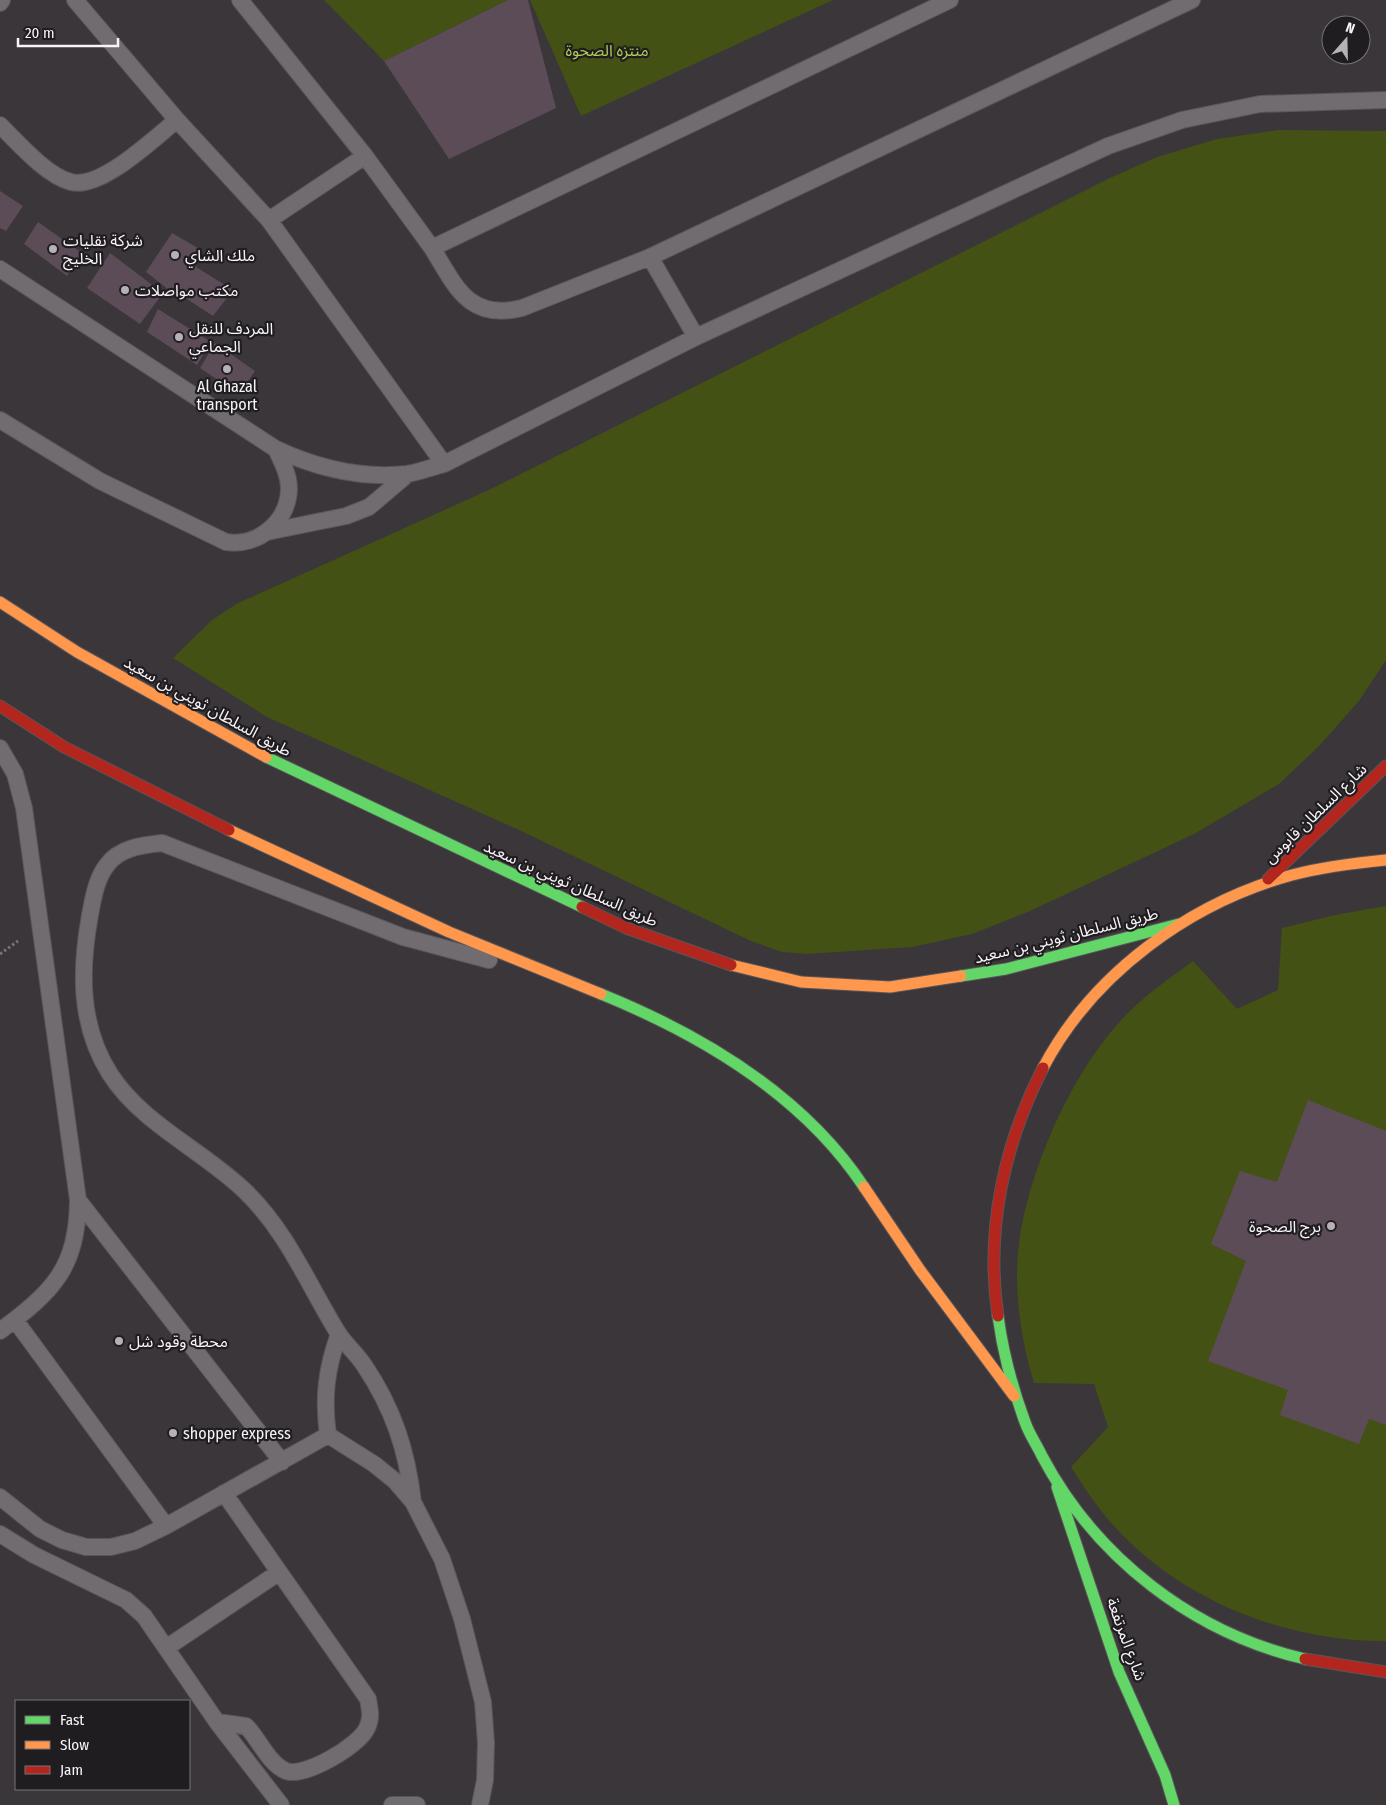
<svg xmlns="http://www.w3.org/2000/svg" width="1386" height="1805" font-family="'Fira Sans Condensed','Noto Sans Arabic',sans-serif">
<style>
.green{fill:#445115}
.building{fill:#5c4c57}
.lines{fill:none;stroke-linecap:round;stroke-linejoin:round}
.lane-casing{stroke:#595559;stroke-width:18}
.fast-casing{stroke:#595559;stroke-width:13}
.slow-casing{stroke:#595559;stroke-width:13}
.jam-casing{stroke:#595559;stroke-width:13}
.path{stroke:#777577;stroke-width:3;stroke-dasharray:2.5 2.5;stroke-linecap:butt}
.lane{stroke:#706c70;stroke-width:16}
.fast{stroke:#63d668;stroke-width:11}
.slow{stroke:#ff974d;stroke-width:11}
.jam{stroke:#b3261e;stroke-width:11}
.poi-dot{fill:#b6b1b6;stroke:#201d20;stroke-width:2}
.labels{text-anchor:middle;stroke-width:4.5;stroke-linejoin:round;paint-order:stroke}
.park-label{font-size:16px;fill:#afcd52;stroke:#201d20}
.poi-label{font-size:16px;fill:#f8f3f8;stroke:#201d20;text-anchor:start}
.street-label{font-size:16px;fill:#f8f3f8;stroke:#201d20}
</style>
<rect width="100%" height="100%" fill="#3a363a"/>
<!-- green -->
<path class="green" d="M 324,0 L 508,0 L 384,61 Z
M 530,0 L 833,0 L 581,116 Z
M 1278,130 L 1386,131 L 1386,660 L 1359,701 L 1319,746 L 1279,784 L 1194,834 L 1030,911 L 972,934 L 912,947 L 807,954 L 782,952 L 751,941 L 519,830 L 267,717 L 173,658 L 212,620 L 236,604 L 491,489 L 1110,178 L 1157,157 L 1217,139 Z
M 1386,906 L 1386,1641 C 1282,1642 1173,1597 1106,1517 C 1093,1501 1082,1484 1071,1467 L 1108,1427 L 1094,1384 L 1034,1383 C 1021,1340 1013,1289 1019,1244 C 1029,1169 1072,1071 1125,1016 C 1145,995 1170,978 1193,961 L 1237,1009 L 1278,990 L 1282,928 L 1335,915 Z"/>
<!-- building -->
<path class="building" d="M 508,0 L 528,0 L 556,108 L 449,159 L 384,61 Z
M 0,191 L 23,206 L 6,231 L 0,228 Z
M 38,222 L 82,253 L 67,276 L 24,244 Z
M 172,233 L 198,248 L 188,262 L 233,290 L 213,316 L 170,288 L 169,290 L 146,272 Z
M 110,253 L 163,293 L 140,324 L 87,288 Z
M 158,309 L 211,342 L 197,365 L 147,332 Z
M 215,343 L 255,371 L 239,394 L 200,368 Z
M 1308,1100 L 1386,1131 L 1386,1425 L 1369,1419 L 1359,1444 L 1280,1415 L 1288,1390 L 1208,1361 L 1246,1261 L 1211,1244 L 1240,1171 L 1277,1182 Z"/>
<g class="lines">
<!-- lane casing -->
<g class="lane-casing">
<path id="lane" d="M 75,0 L 177,120 L 269,220 L 444,464
M 240,0 L 365,156 L 432,248
M 950,0 L 432,248 C 456,287 469,321 522,308 L 650,257 L 1192,0
M 0,3 L 2,0
M 0,125 C 18,143 47,176 71,182 C 101,190 154,138 177,120
M 269,220 L 365,156
M 650,257 L 696,337
M 0,269 L 276,449 C 282,462 289,475 289,489 C 288,522 258,547 226,542 L 100,481 L 0,420
M 276,449 C 317,468 361,479 407,474 C 419,472 432,467 444,464 L 696,337 L 1108,146 L 1182,120 L 1260,104 L 1386,100
M 267,532 L 346,516 L 369,507 L 408,474
M 0,748 L 15,774 L 24,808 L 78,1200 C 77,1269 53,1291 0,1331
M 78,1200 L 282,1462
M 15,1320 L 166,1526
M 328,1435 L 374,1464 L 395,1481 L 413,1502 L 442,1559 L 462,1619 L 483,1702 L 486,1743 L 485,1780 L 480,1805
M 328,1435 C 323,1399 326,1369 339,1334
M 0,1497 L 40,1529 L 62,1540 L 86,1547 L 111,1547 L 135,1541 L 166,1526 L 328,1435
M 413,1502 C 407,1450 393,1408 364,1365 C 356,1353 345,1344 338,1333 C 308,1284 287,1232 246,1192 C 203,1150 143,1125 110,1074 C 79,1025 80,970 90,915 C 93,899 96,879 107,865 C 119,848 142,845 162,843 L 403,937 L 489,960
M 0,1534 L 34,1555 L 126,1600 L 144,1616 L 217,1722 L 281,1805
M 166,1648 L 278,1573
M 217,1722 L 246,1726 C 259,1739 268,1763 286,1771 C 304,1778 359,1746 367,1728 C 372,1718 370,1710 368,1699 L 224,1493
M 392,1805 L 417,1805"/>
</g>
<!-- fast casing -->
<g class="fast-casing">
<path id="fast" d="M 266,757 L 582,907
M 961,976 L 1006,969 L 1179,924
M 601,994 C 702,1035 803,1095 864,1187
M 998,1316 C 1003,1353 1012,1387 1025,1422 C 1029,1434 1037,1445 1042,1456 C 1096,1558 1193,1633 1305,1659
M 1057,1487 L 1119,1672 L 1165,1775 L 1174,1805"/>
</g>
<!-- slow casing -->
<g class="slow-casing">
<path id="slow" d="M 0,602 L 77,652 L 266,757
M 229,830 L 449,932 L 601,994
M 731,965 L 801,982 L 890,987 L 961,976
M 1043,1068 C 1093,973 1190,903 1292,875 C 1323,867 1354,863 1386,860
M 864,1187 L 920,1270 L 1014,1396"/>
</g>
<!-- jam casing -->
<g class="jam-casing">
<path id="jam" d="M 0,706 L 64,747 L 229,830
M 1268,879 L 1386,766
M 582,907 L 626,928 L 731,965
M 998,1316 C 985,1231 1004,1144 1043,1068
M 1305,1659 L 1386,1672"/>
</g>
<!-- path -->
<path class="path" d="M 0,954 L 18,941"/>
<!-- lane -->
<use href="#lane" class="lane"/>
<!-- fast -->
<use href="#fast" class="fast"/>
<!-- slow -->
<use href="#slow" class="slow"/>
<!-- jam -->
<use href="#jam" class="jam"/>
</g>
<!-- markers -->
<g class="poi-dot">
<circle cx="53" cy="249" r="5"/>
<circle cx="175" cy="255" r="5"/>
<circle cx="125" cy="290" r="5"/>
<circle cx="179" cy="337" r="5"/>
<circle cx="227" cy="369" r="5"/>
<circle cx="1331" cy="1226" r="5"/>
<circle cx="119" cy="1341" r="5"/>
<circle cx="173" cy="1433" r="5"/>
</g>
<g class="labels">
<!-- park labels -->
<g class="park-label">
<text x="607" y="56">منتزه الصحوة</text>
</g>
<!-- poi labels -->
<g class="poi-label">
<text x="63" y="246">شركة نقليات<tspan x="63" dy="18">الخليج</tspan></text>
<text x="185" y="261">ملك الشاي</text>
<text x="135" y="296">مكتب مواصلات</text>
<text x="189" y="334">المردف للنقل<tspan x="189" dy="18">الجماعي</tspan></text>
<text x="227" y="392" text-anchor="middle">Al Ghazal<tspan x="227" dy="18">transport</tspan></text>
<text x="1321" y="1232" text-anchor="end">برج الصحوة</text>
<text x="129" y="1347">محطة وقود شل</text>
<text x="183" y="1439">shopper express</text>
</g>
<!-- street labels -->
<g class="street-label">
<text transform="translate(208 706) rotate(29)" y="6">طريق السلطان ثويني بن سعيد</text>
<text transform="translate(1315 813) rotate(-44)" y="6">شارع السلطان قابوس</text>
<text transform="translate(571 883) rotate(24)" y="6">طريق السلطان ثويني بن سعيد</text>
<text transform="translate(1066 935) rotate(-14)" y="6">طريق السلطان ثويني بن سعيد</text>
<text transform="translate(1127 1639) rotate(70)" y="6">شارع المرتفعة</text>
</g>
</g>
<!-- legend -->
<rect x="15" y="1700" width="175" height="90" fill="#201d20" stroke="#767376"/>
<rect x="25" y="1716" width="25" height="8" fill="#63d668" stroke="#767376"/>
<text x="60" y="1725" font-size="15" fill="#f8f3f8">Fast</text>
<rect x="25" y="1741" width="25" height="8" fill="#ff974d" stroke="#767376"/>
<text x="60" y="1750" font-size="15" fill="#f8f3f8">Slow</text>
<rect x="25" y="1766" width="25" height="8" fill="#b3261e" stroke="#767376"/>
<text x="60" y="1775" font-size="15" fill="#f8f3f8">Jam</text>
<!-- north arrow -->
<g transform="translate(1346 40) rotate(20)"><circle r="24" fill="#201d20" stroke="#767376"/>
<path d="M0-4L9 19L0 12L-9 19Z" fill="#b6b1b6"/>
<text y="-8" font-size="14" font-weight="bold" text-anchor="middle" fill="#f8f3f8">N</text>
</g>
<!-- scale -->
<path d="M18 38v8h100v-8" fill="none" stroke="#f8f3f8" stroke-width="2.5"/>
<text x="25" y="38" font-size="15" fill="#f8f3f8" stroke="#201d20" stroke-width="4" paint-order="stroke">20 m</text>
</svg>
